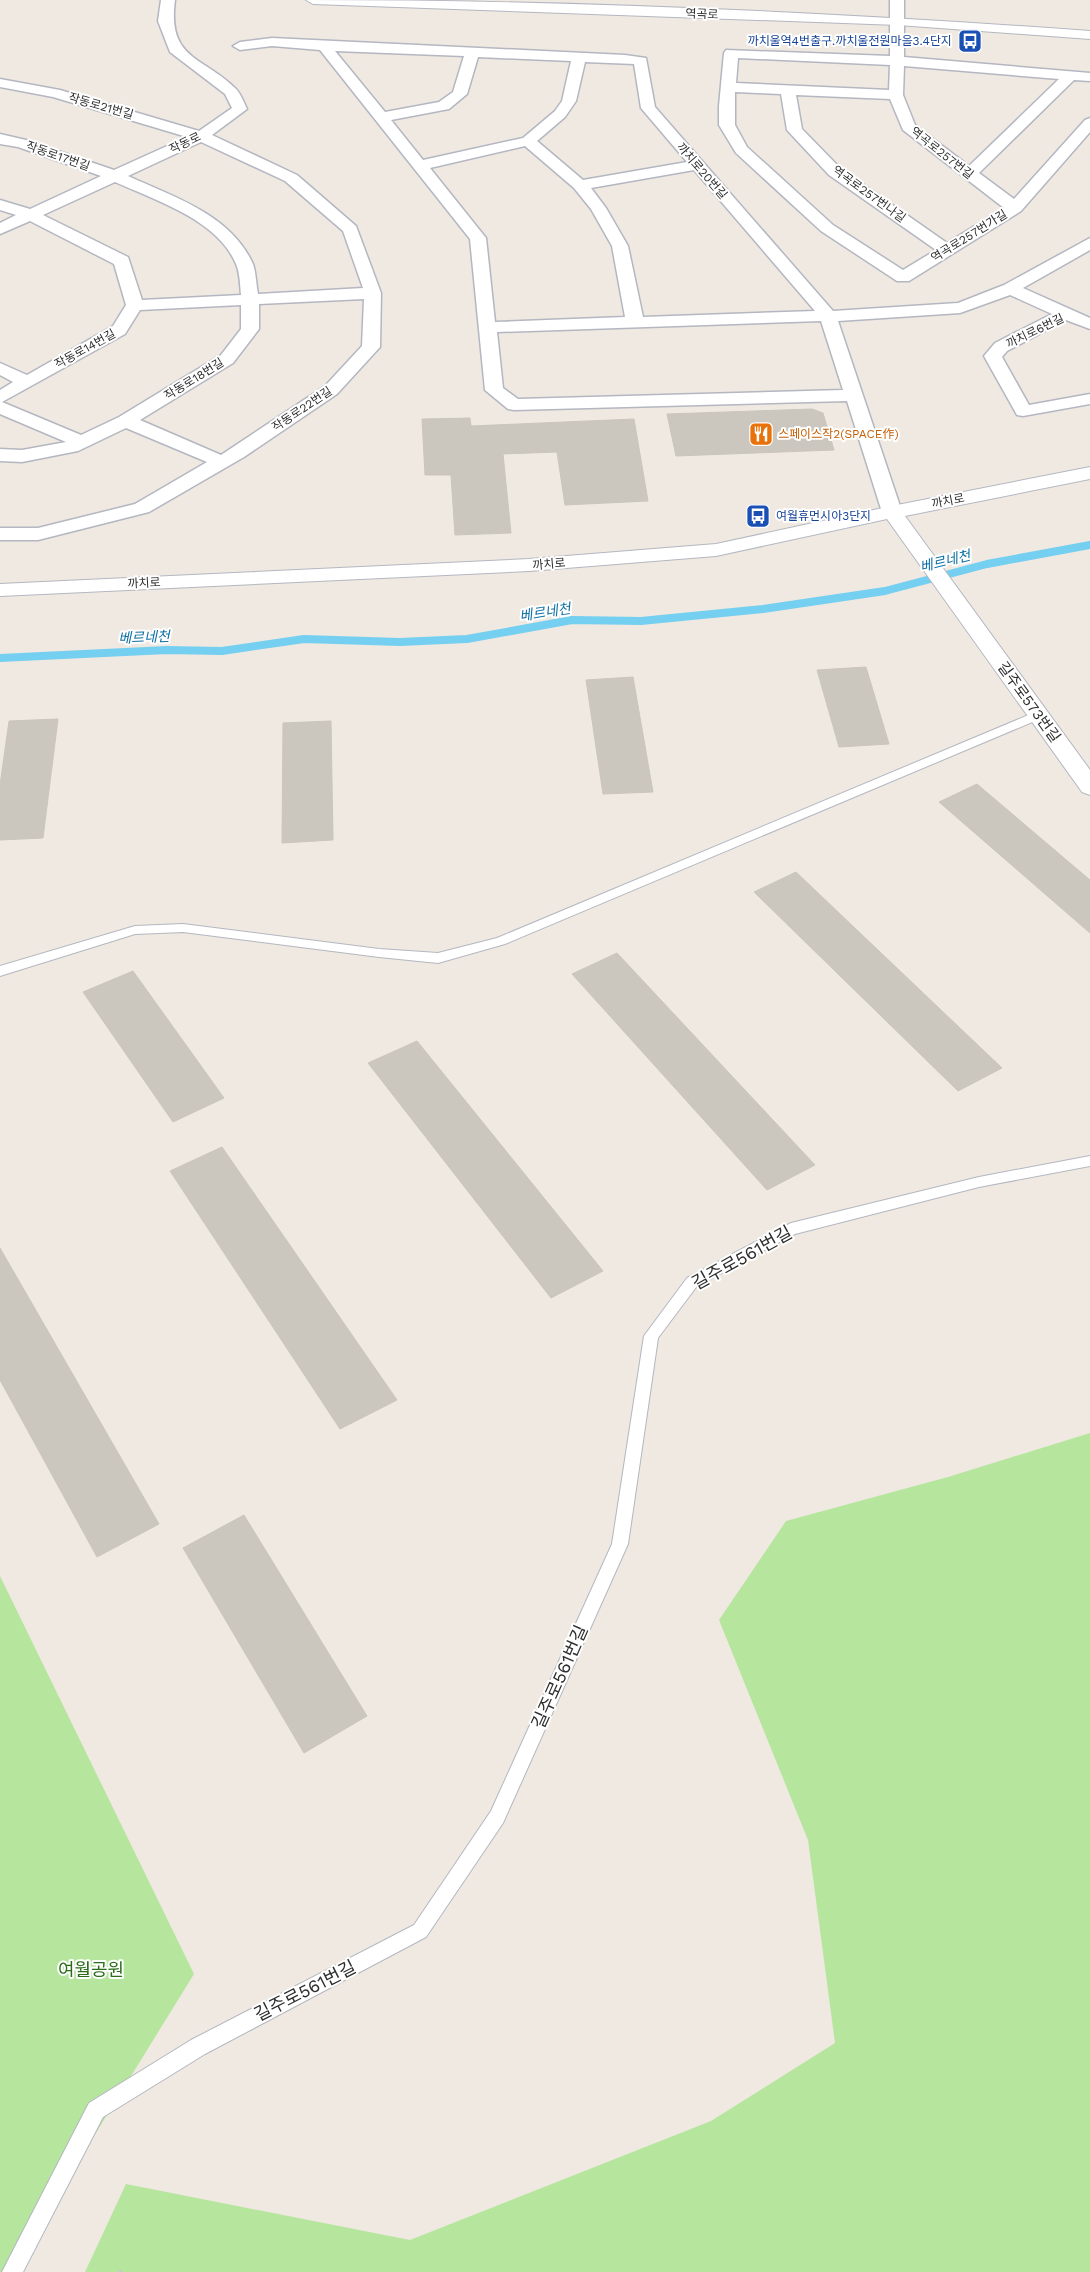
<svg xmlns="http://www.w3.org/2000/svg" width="1090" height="2272" font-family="'Work Sans','Noto Sans KR',sans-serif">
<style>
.green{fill:#b6e59e}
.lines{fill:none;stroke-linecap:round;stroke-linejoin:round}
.stream{stroke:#75cff0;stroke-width:8}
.building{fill:#cbc7bf;stroke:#cbc5ba}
.service-casing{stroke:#b4b7c1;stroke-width:2}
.minor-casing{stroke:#b4b7c1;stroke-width:3}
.tertiary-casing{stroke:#b4b7c1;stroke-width:2}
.path{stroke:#c9c9c9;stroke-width:4;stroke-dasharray:5 3;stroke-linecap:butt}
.service{fill:#fff;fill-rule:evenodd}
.minor{fill:#fff;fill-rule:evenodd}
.tertiary{fill:#fff;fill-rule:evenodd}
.labels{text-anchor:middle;stroke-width:4;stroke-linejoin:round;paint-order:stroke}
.far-street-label{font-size:12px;fill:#2e2e2e;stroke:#fff}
.far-transit-label{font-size:12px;fill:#164399;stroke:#fff;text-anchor:end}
.far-food-label{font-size:12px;fill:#c56008;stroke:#fff;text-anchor:start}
.far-water-label{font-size:14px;font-style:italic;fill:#0d6fa3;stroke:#fff}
.street-label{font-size:15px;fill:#2e2e2e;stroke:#fff}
.near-street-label{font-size:18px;fill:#2e2e2e;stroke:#fff}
.near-park-label{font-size:18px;fill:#2c6e1b;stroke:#fff}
</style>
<rect width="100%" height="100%" fill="#efe9e1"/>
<!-- green -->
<path class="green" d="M 1090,1433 L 1090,2272 L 85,2272 L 126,2184 L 410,2240 L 711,2121 L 835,2043 L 808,1840 L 719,1620 L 786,1521 L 948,1477 Z
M 0,1576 L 194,1974 L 10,2272 L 0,2272 Z"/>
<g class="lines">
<!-- stream -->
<path class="stream" d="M 0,658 L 167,650 L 222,651 L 304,639 L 400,642 L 467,639 L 572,620 L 641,621 L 763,609 L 885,591 L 987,564 L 1090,545"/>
</g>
<!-- building -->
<path class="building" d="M 812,409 L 823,413 L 834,450 L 676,456 L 667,414 Z
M 470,418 L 471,426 L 634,419 L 648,501 L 565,505 L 557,452 L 503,454 L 511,533 L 455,535 L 451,475 L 425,475 L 422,419 Z
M 866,667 L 889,744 L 839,747 L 817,670 Z
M 633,677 L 653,792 L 603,794 L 586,680 Z
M 58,719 L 43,838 L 0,840 L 0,785 L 9,721 Z
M 331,721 L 333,840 L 282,843 L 283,723 Z
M 977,784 L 1090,880 L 1090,933 L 939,802 Z
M 796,872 L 1002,1068 L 958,1091 L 754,892 Z
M 617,953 L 815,1165 L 767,1190 L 572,974 Z
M 133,971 L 224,1098 L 173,1122 L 83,992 Z
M 417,1041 L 603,1271 L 551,1298 L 368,1063 Z
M 222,1147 L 397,1400 L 340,1429 L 170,1171 Z
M 0,1248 L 159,1524 L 97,1557 L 0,1380 Z
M 244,1515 L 367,1716 L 304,1753 L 183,1548 Z"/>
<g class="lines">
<!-- service casing -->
<g class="service-casing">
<path id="service" d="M 1038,711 L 1042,712 L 1044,715 L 1042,718 L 505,944 L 438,963 L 379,957 L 183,932 L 135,934 L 0,976 L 0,966 L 135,926 L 183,924 L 379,949 L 438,953 L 497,938 Z
M 1090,1156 L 1090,1166 L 979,1187 L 795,1234 L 697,1286 L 658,1338 L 628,1544 L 503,1823 L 426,1937 L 205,2054 L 103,2117 L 23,2272 L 2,2272 L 89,2103 L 191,2040 L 414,1925 L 491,1811 L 612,1544 L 644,1336 L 687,1278 L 791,1223 L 979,1177 Z"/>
</g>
<!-- minor casing -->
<g class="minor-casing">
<path id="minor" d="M 161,0 L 175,0 C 167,60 203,56 236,89 C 241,94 244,103 247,109 L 212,135 L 297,175 L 356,226 L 381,293 L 380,347 L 337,394 L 244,457 L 149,512 L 38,540 L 0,540 L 0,528 L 38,528 L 135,504 L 207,462 L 126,428 L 78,451 L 22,462 L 0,461 L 0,449 L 22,450 L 66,442 L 0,414 L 0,390 L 13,382 L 0,375 L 0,363 L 27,375 L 113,326 L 126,305 L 114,264 L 30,221 L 0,234 L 0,223 L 16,215 L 0,210 L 0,200 L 30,209 L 101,176 L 18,147 L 0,144 L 0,134 L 26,140 L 114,170 L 187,137 L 53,97 L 0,87 L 0,79 L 60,90 L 199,131 L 232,108 L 225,94 L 170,52 L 158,21 ZM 201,142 L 285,181 L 343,231 L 363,288 L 258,294 C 256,284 256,272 253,264 C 230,214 174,197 128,176 ZM 115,182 C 155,200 218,220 236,264 C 240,273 240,285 241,295 L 142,300 L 128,257 L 43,215 ZM 364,299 L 362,346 L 325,386 L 221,455 L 140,420 L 233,363 L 259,329 L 259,304 ZM 241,305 L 241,329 L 221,355 L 119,417 L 81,435 L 2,402 L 125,334 L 140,310 Z
M 890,0 L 904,0 L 904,57 L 1090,73 L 1090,81 L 1074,80 L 979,173 L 1014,199 L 1085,120 L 1090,118 L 1090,132 L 1021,211 L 909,281 L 897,281 L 821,231 L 736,153 L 719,125 L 719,106 L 724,53 L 726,50 L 890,56 ZM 738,58 L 890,65 L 889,90 L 736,83 ZM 904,66 L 1059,79 L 969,166 L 915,125 L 903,95 ZM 735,92 L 781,94 L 787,130 L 829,175 L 936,250 L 903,270 L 833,225 L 747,147 L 735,125 ZM 796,95 L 890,99 L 903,130 L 1004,208 L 947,243 L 841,169 L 802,129 Z
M 272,38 L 625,55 L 646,58 L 655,107 L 833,311 L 958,303 L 1004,285 L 1090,238 L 1090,250 L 1023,288 L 1090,318 L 1090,329 L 1066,320 L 1007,351 L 1002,357 L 1029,405 L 1090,394 L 1090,404 L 1023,416 L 1017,415 L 984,356 L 995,343 L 1052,314 L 1010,295 L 960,313 L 838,321 L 902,512 L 899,516 L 892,518 L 885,516 L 882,512 L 847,401 L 514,410 L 508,409 L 485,390 L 470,239 L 320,50 L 272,46 L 240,50 L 233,46 L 240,42 ZM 335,51 L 464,56 L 453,92 L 439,102 L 385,112 ZM 478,57 L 571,61 L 562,101 L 555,111 L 523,138 L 423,160 L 391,120 L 449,109 L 467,94 ZM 585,62 L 634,64 L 641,108 L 687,162 L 583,180 L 537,141 L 565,117 L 576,101 ZM 525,146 L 574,188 L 591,209 L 612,246 L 625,317 L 495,322 L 486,238 L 430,168 ZM 694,170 L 815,311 L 643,317 L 628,246 L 606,208 L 591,188 ZM 821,321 L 843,390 L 518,399 L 503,388 L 497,332 Z"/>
</g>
<!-- tertiary casing -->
<g class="tertiary-casing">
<path id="tertiary" d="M 306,0 C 567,0 829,12 1090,31 L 1090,39 L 898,25 L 313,4 Z
M 1090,467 L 1090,479 L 905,516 L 1090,770 L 1090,795 L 1082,792 L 887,519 L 716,556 L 529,571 L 0,596 L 0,584 L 529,559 L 716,544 L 892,506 Z"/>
</g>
<!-- path -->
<path class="path" d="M 119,2272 L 122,2272"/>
<!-- service -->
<use href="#service" class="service"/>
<!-- minor -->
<use href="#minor" class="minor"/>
<!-- tertiary -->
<use href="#tertiary" class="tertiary"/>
</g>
<!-- icons -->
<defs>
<g id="bus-square" transform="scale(1.25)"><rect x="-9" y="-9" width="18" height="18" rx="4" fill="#1a4fb4" stroke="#fff"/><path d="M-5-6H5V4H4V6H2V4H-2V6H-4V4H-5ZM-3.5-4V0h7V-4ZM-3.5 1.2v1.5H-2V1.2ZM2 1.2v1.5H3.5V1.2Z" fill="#fff"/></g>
<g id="restaurant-square" transform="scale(1.25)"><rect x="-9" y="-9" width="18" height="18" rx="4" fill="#e8710a" stroke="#fff"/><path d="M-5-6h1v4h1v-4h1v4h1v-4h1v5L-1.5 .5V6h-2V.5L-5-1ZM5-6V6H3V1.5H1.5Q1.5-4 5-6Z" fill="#fff"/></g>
</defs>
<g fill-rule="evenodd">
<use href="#bus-square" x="970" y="41"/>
<use href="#restaurant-square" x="761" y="434"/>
<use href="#bus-square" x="758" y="516"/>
</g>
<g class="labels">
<!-- far-street labels -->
<g class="far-street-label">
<text transform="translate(702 14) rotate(2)" y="4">역곡로</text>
<text transform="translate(101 106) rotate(16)" y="4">작동로21번길</text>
<text transform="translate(185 143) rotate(-26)" y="4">작동로</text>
<text transform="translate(942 153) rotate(38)" y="4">역곡로257번길</text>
<text transform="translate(58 156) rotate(19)" y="4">작동로17번길</text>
<text transform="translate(702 171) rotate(49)" y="4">까치로20번길</text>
<text transform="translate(869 194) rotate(36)" y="4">역곡로257번나길</text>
<text transform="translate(969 236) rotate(-32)" y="4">역곡로257번가길</text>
<text transform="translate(1035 331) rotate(-26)" y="4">까치로6번길</text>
<text transform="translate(85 349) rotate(-29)" y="4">작동로14번길</text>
<text transform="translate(194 379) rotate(-32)" y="4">작동로18번길</text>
<text transform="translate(302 409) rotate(-34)" y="4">작동로22번길</text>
<text transform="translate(948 501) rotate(-11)" y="4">까치로</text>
<text transform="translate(549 564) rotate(-5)" y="4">까치로</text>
<text transform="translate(144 583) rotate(-3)" y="4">까치로</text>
</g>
<!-- far-transit labels -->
<g class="far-transit-label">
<text x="952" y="45">까치울역4번출구.까치울전원마을3.4단지</text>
<text x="776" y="520" text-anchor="start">여월휴먼시아3단지</text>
</g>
<!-- far-food labels -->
<g class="far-food-label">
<text x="778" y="438">스페이스작2(SPACE作)</text>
</g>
<!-- far-water labels -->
<g class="far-water-label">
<text transform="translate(945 561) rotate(-14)" y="5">베르네천</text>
<text transform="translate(545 612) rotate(-9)" y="5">베르네천</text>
<text transform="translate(144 637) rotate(-2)" y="5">베르네천</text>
</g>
<!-- street labels -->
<g class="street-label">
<text transform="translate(1029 702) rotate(54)" y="5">길주로573번길</text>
</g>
<!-- near-street labels -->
<g class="near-street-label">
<text transform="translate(742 1258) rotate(-29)" y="6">길주로561번길</text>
<text transform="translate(560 1677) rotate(-66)" y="6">길주로561번길</text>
<text transform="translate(305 1991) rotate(-27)" y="6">길주로561번길</text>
</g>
<!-- near-park labels -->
<g class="near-park-label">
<text x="91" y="1976">여월공원</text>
</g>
</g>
</svg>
